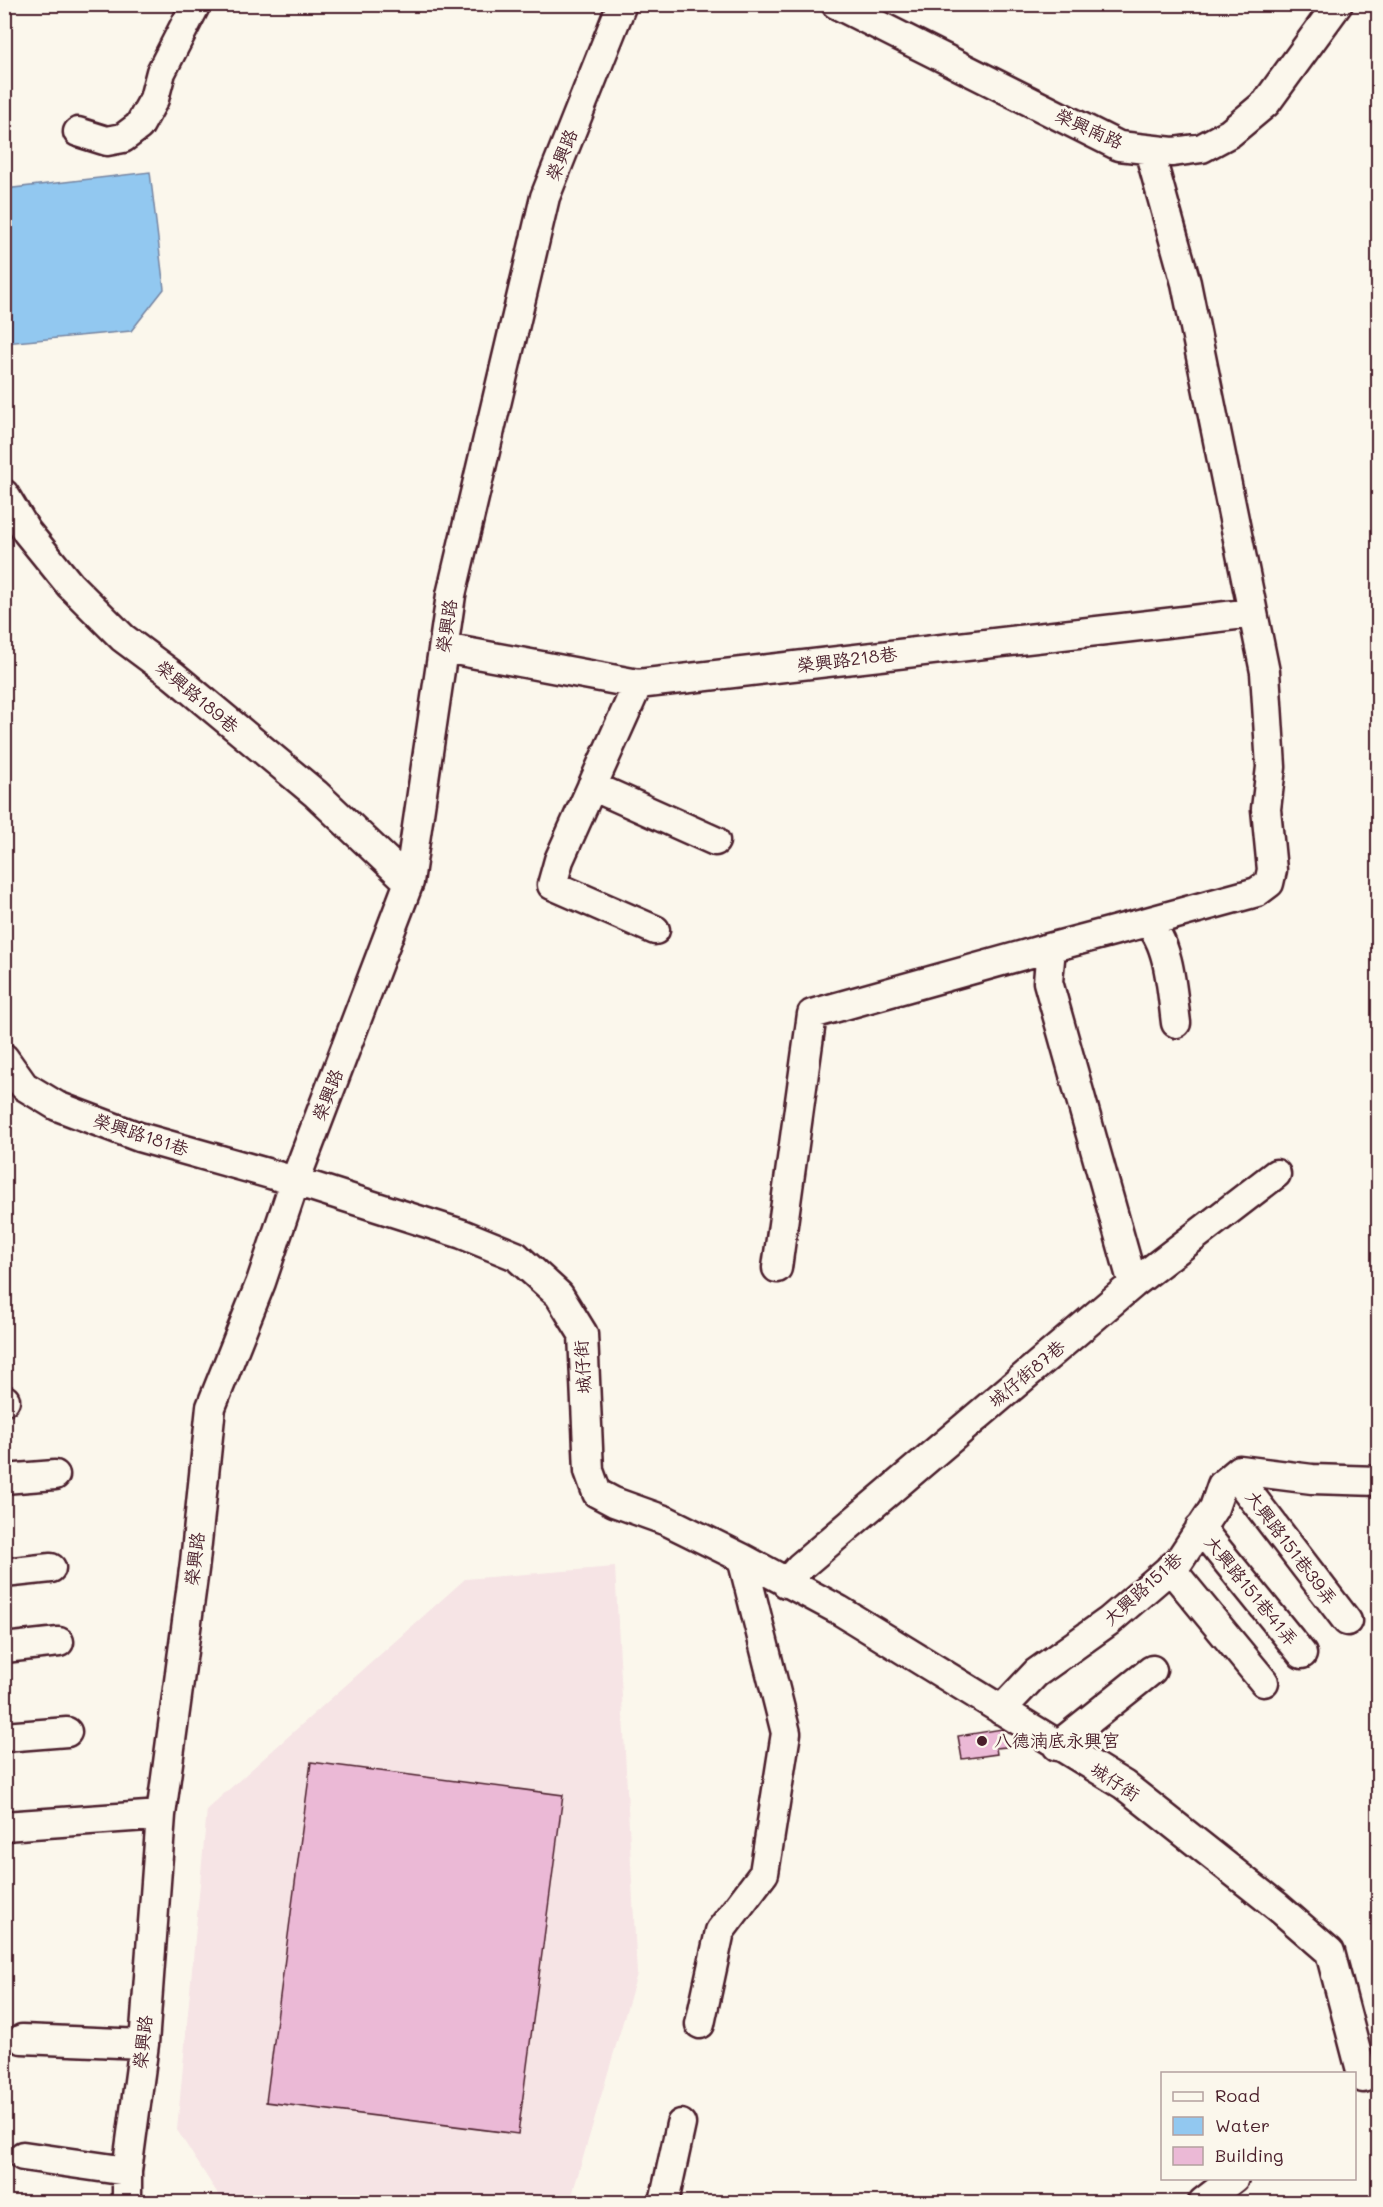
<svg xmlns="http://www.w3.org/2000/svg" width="1383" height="2207" font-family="Mali,'LXGW WenKai TC',sans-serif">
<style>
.built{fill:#f6e4e5}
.water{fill:#92c8f0;stroke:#7584a1;stroke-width:1.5}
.building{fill:#ebb9d6;stroke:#4a1f2b;stroke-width:1.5}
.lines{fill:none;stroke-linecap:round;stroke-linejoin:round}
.minor-casing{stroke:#4a1f2b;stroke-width:33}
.minor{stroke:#fbf7ec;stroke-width:28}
.poi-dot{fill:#4a1f2b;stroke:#fbf7ec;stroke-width:2}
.labels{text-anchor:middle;stroke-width:5;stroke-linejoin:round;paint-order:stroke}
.street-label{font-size:18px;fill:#4a1f2b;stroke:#fbf7ec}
.poi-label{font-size:18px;fill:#4a1f2b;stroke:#fbf7ec;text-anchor:start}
</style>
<rect width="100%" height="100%" fill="#fbf7ec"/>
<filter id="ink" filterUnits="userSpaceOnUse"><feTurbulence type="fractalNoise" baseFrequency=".0167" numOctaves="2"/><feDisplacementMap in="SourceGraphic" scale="12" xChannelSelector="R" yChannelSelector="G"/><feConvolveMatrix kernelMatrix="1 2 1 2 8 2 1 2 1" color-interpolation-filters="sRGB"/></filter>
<g filter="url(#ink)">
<!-- built -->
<path class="built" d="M 615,1567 L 637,1974 L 570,2202 L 223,2202 L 177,2130 L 207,1809 L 465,1579 Z"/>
<!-- water -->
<path class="water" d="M 150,172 L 164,289 L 131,331 L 5,343 L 5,189 Z"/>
<!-- building -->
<path class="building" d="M 1002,1729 L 1006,1747 L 996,1748 L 997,1754 L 962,1759 L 958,1736 Z
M 311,1762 L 563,1795 L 518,2134 L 266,2102 Z"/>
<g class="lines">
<!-- minor casing -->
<g class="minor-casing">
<path id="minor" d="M 836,4 L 1119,146 L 1173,152 L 1202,148 L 1230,133 L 1266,103 L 1338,4
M 78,132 L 107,141 L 123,138 L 139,126 L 154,99 L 161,72 L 196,4
M 4,494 L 27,532 L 70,585 L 123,638 L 174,676 L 316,794 L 409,882
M 444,648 L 638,684 L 1253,613
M 638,684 L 559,860 L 552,885 L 655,930
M 592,786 L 715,841
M 1147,922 L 1257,892 L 1269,883 L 1272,870 L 1266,809 L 1271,767 L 1265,672 L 1186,283 L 1149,150
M 4,1058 L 24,1086 L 57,1106 L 139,1137 L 295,1181 L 462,1234 L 516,1256 L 559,1295 L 583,1334 L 589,1471 L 597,1493 L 614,1502 L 667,1521 L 742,1558 L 839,1610 L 1124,1785 L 1278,1907 L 1330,1952 L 1363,2078
M 777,1268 L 812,1014 L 1045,949
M 1133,1284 L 1048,982 L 1050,959 L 1045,949 L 1147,922 C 1170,942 1172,993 1176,1023
M 4,1400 L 5,1400
M 1235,1475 L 1347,1621
M 4,1479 L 55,1475
M 1200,1528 L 1302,1654
M 1170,1568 L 1264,1682
M 4,1573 L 51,1568
M 786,1583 L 800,1567 L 1133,1284 L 1276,1174
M 4,1648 L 59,1642
M 1001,1710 L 1036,1673 L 1109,1621 L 1179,1561 L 1214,1508 L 1222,1485 L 1240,1470 L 1312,1479 L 1378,1481
M 4,1737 L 67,1732
M 1057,1746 L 1152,1670
M 4,1826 L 161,1815
M 700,2024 L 720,1931 L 764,1873 L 786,1733 L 742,1558
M 22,2039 L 144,2044
M 23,2156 L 127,2171
M 127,2202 L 127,2171 L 144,2044 L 161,1815 L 195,1562 L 211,1407 L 261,1282 L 295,1181 L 409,882 L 451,595 L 545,197 L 622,4
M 664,2202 L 681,2124
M 1203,2202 L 1234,2178"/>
</g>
<!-- minor -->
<use href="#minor" class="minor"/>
</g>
</g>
<!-- markers -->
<circle class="poi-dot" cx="982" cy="1741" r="6"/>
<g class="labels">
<!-- street labels -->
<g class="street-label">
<text transform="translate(1089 129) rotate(24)" y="6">榮興南路</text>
<text transform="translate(562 155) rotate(-68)" y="6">榮興路</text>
<text transform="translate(447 626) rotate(-82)" y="6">榮興路</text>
<text transform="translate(847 660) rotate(-7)" y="6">榮興路218巷</text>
<text transform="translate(197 697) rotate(40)" y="6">榮興路189巷</text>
<text transform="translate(328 1095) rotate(-69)" y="6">榮興路</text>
<text transform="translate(141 1135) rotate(18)" y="6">榮興路181巷</text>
<text transform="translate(583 1367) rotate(-94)" y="6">城仔街</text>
<text transform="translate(1027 1374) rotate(-40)" y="6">城仔街87巷</text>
<text transform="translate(1291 1548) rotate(53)" y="6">大興路151巷39弄</text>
<text transform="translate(195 1559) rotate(-83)" y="6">榮興路</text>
<text transform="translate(1143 1589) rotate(-42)" y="6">大興路151巷</text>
<text transform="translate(1251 1591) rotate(51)" y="6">大興路151巷41弄</text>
<text transform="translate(1115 1782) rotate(33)" y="6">城仔街</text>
<text transform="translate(143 2042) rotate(-84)" y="6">榮興路</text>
</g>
<!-- poi labels -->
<g class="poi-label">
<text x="994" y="1747">八德湳底永興宮</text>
</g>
</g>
<!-- margin -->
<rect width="1383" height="2207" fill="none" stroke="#fbf7ec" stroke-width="24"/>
<rect x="12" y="12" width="1359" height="2183" fill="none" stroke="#4a1f2b" stroke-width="2" filter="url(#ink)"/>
<!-- legend -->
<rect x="1161" y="2072" width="195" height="108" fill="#fbf7ec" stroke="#b4a19f" stroke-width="1.5"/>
<rect x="1173" y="2092" width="30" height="9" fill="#fbf7ec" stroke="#b4a19f" stroke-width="1.5"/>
<text x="1215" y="2102" font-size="18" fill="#4a1f2b">Road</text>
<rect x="1173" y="2117" width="30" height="18" fill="#92c8f0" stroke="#b4a19f" stroke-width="1.5"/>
<text x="1215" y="2132" font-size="18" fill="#4a1f2b">Water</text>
<rect x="1173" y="2147" width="30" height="18" fill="#ebb9d6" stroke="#b4a19f" stroke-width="1.5"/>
<text x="1215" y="2162" font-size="18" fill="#4a1f2b">Building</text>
</svg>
